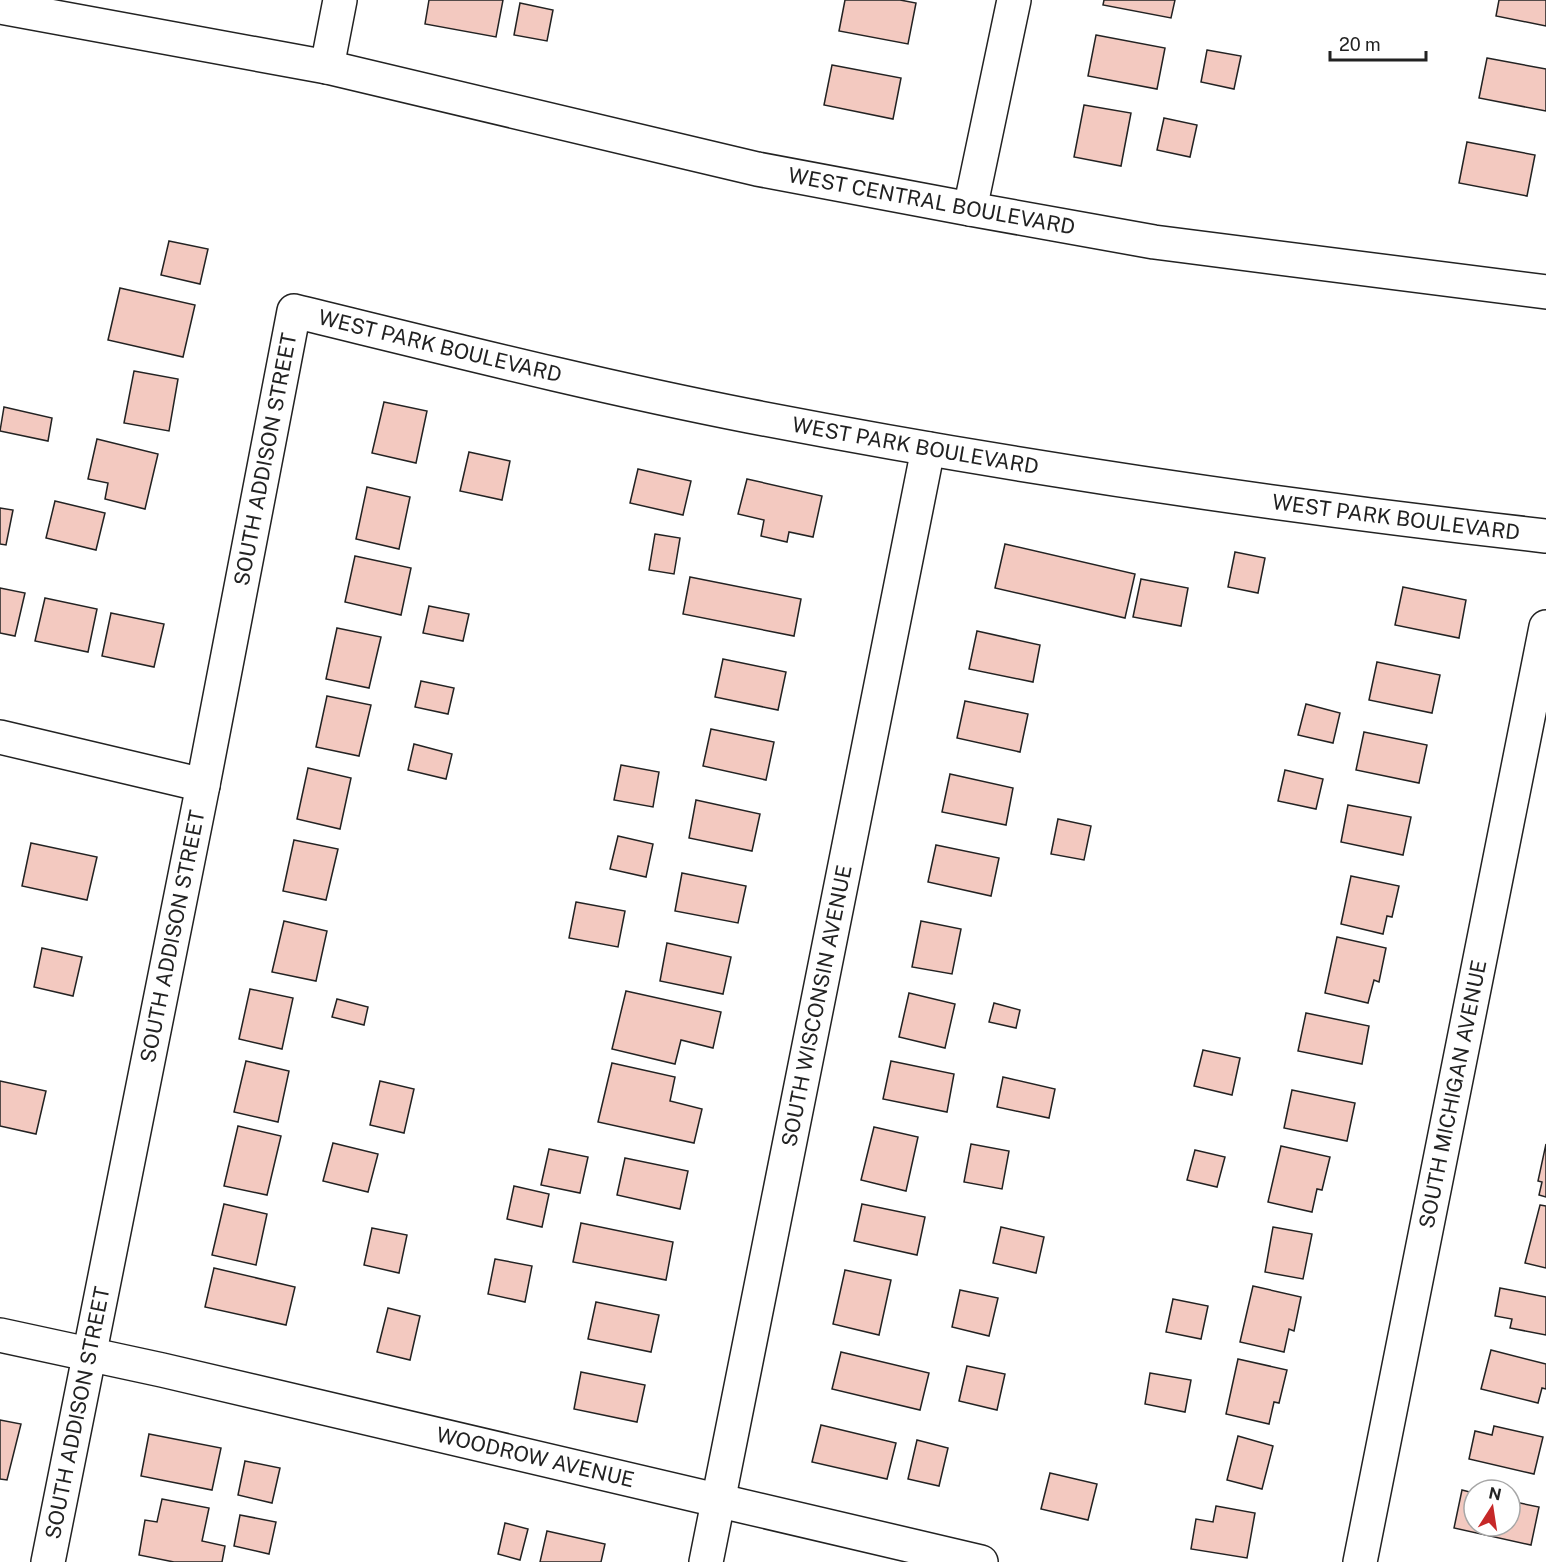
<svg xmlns="http://www.w3.org/2000/svg" width="1546" height="1562" font-family="'Public Sans',sans-serif">
<style>
.building{fill:#f3c9c0;stroke:#222;stroke-width:1.5}
.lines{fill:none;stroke-linecap:round;stroke-linejoin:round}
.minor-casing{stroke:#222;stroke-width:36}
.minor{stroke:#fff;stroke-width:33}
.labels{text-anchor:middle;stroke-width:4.5;stroke-linejoin:round;paint-order:stroke}
.street-label{font-size:21px;fill:#222;stroke:#fff}
</style>
<rect width="100%" height="100%" fill="#fff"/>
<!-- building -->
<path class="building" d="M 429,0 L 503,0 L 496,37 L 425,24 Z
M 845,0 L 900,0 L 916,3 L 908,44 L 839,31 Z
M 1104,0 L 1175,0 L 1171,18 L 1103,5 Z
M 1499,0 L 1546,0 L 1546,26 L 1496,16 Z
M 520,3 L 553,10 L 547,41 L 514,35 Z
M 1096,35 L 1165,48 L 1157,89 L 1088,76 Z
M 1207,50 L 1241,56 L 1234,89 L 1201,82 Z
M 1487,58 L 1546,69 L 1546,111 L 1479,98 Z
M 832,65 L 901,78 L 893,119 L 824,105 Z
M 1084,105 L 1131,113 L 1121,166 L 1074,157 Z
M 1164,118 L 1197,125 L 1190,157 L 1157,150 Z
M 1467,142 L 1535,155 L 1527,196 L 1459,183 Z
M 169,241 L 208,249 L 200,284 L 161,275 Z
M 120,288 L 195,305 L 183,357 L 108,340 Z
M 134,371 L 178,379 L 169,431 L 124,423 Z
M 384,402 L 427,411 L 416,463 L 372,453 Z
M 4,407 L 52,418 L 48,441 L 0,431 Z
M 97,439 L 158,454 L 145,509 L 105,499 L 108,483 L 88,479 Z
M 469,452 L 510,461 L 502,500 L 460,491 Z
M 638,469 L 691,481 L 683,515 L 630,503 Z
M 747,479 L 822,496 L 813,537 L 789,532 L 787,542 L 761,536 L 764,520 L 738,514 Z
M 367,487 L 410,497 L 399,549 L 356,539 Z
M 55,501 L 105,513 L 96,550 L 46,538 Z
M 0,508 L 13,510 L 6,545 L 0,544 Z
M 655,534 L 680,538 L 674,574 L 649,570 Z
M 1005,544 L 1135,574 L 1125,618 L 995,588 Z
M 1235,552 L 1265,558 L 1258,593 L 1228,587 Z
M 355,556 L 411,568 L 401,615 L 345,602 Z
M 690,577 L 801,599 L 794,636 L 683,614 Z
M 1141,579 L 1188,588 L 1181,626 L 1133,617 Z
M 1403,587 L 1466,600 L 1459,638 L 1395,625 Z
M 0,588 L 25,593 L 15,636 L 0,633 Z
M 45,598 L 97,609 L 88,652 L 35,641 Z
M 429,606 L 469,614 L 463,641 L 423,633 Z
M 111,613 L 164,624 L 154,667 L 102,656 Z
M 337,628 L 381,637 L 369,688 L 326,679 Z
M 977,631 L 1040,645 L 1033,682 L 969,669 Z
M 723,659 L 786,672 L 778,710 L 715,697 Z
M 1377,662 L 1440,675 L 1432,713 L 1369,700 Z
M 421,681 L 454,688 L 448,714 L 415,707 Z
M 327,696 L 371,705 L 359,756 L 316,747 Z
M 965,701 L 1028,714 L 1020,752 L 957,738 Z
M 1306,704 L 1340,713 L 1333,743 L 1298,735 Z
M 711,729 L 774,742 L 766,780 L 703,766 Z
M 1364,732 L 1427,745 L 1419,783 L 1356,770 Z
M 414,744 L 452,754 L 446,779 L 408,770 Z
M 621,765 L 659,772 L 653,807 L 614,800 Z
M 308,768 L 351,778 L 340,829 L 297,819 Z
M 1285,770 L 1323,779 L 1316,809 L 1278,801 Z
M 950,774 L 1013,788 L 1006,825 L 942,812 Z
M 696,800 L 760,814 L 752,851 L 689,838 Z
M 1348,805 L 1411,817 L 1403,855 L 1341,842 Z
M 1058,819 L 1091,826 L 1084,860 L 1051,854 Z
M 618,836 L 653,844 L 646,877 L 610,869 Z
M 294,840 L 338,849 L 326,900 L 283,891 Z
M 31,843 L 97,857 L 87,900 L 22,886 Z
M 936,845 L 999,858 L 991,896 L 928,882 Z
M 682,873 L 746,886 L 738,923 L 675,911 Z
M 1351,876 L 1399,886 L 1392,917 L 1387,916 L 1383,934 L 1341,924 Z
M 576,902 L 625,911 L 618,947 L 569,938 Z
M 284,921 L 327,931 L 316,981 L 272,972 Z
M 921,921 L 961,929 L 952,974 L 912,967 Z
M 1337,937 L 1386,948 L 1379,982 L 1374,980 L 1368,1003 L 1325,993 Z
M 667,943 L 731,957 L 723,994 L 660,981 Z
M 42,948 L 82,957 L 73,996 L 34,987 Z
M 250,989 L 293,998 L 282,1049 L 239,1039 Z
M 626,991 L 721,1012 L 713,1048 L 681,1040 L 675,1064 L 612,1049 Z
M 909,993 L 955,1004 L 945,1048 L 899,1037 Z
M 337,999 L 368,1007 L 364,1025 L 332,1017 Z
M 994,1003 L 1020,1010 L 1016,1028 L 989,1022 Z
M 1306,1013 L 1369,1026 L 1362,1064 L 1298,1051 Z
M 1203,1050 L 1240,1058 L 1232,1095 L 1194,1086 Z
M 246,1061 L 289,1071 L 278,1122 L 234,1112 Z
M 891,1061 L 954,1074 L 947,1112 L 883,1099 Z
M 612,1063 L 675,1077 L 670,1101 L 702,1109 L 694,1143 L 598,1122 Z
M 1003,1077 L 1055,1089 L 1049,1118 L 997,1107 Z
M 0,1081 L 46,1091 L 36,1134 L 0,1126 Z
M 380,1081 L 414,1089 L 404,1133 L 370,1125 Z
M 1292,1090 L 1355,1103 L 1347,1141 L 1284,1128 Z
M 238,1126 L 281,1136 L 267,1195 L 224,1186 Z
M 874,1127 L 918,1137 L 906,1191 L 861,1180 Z
M 333,1143 L 378,1154 L 368,1192 L 323,1181 Z
M 971,1144 L 1009,1151 L 1002,1189 L 964,1182 Z
M 1546,1144 L 1546,1197 L 1539,1195 L 1542,1182 L 1538,1181 Z
M 1281,1146 L 1330,1157 L 1322,1190 L 1317,1189 L 1312,1212 L 1268,1202 Z
M 549,1149 L 588,1157 L 580,1193 L 541,1185 Z
M 1195,1150 L 1225,1157 L 1217,1187 L 1187,1180 Z
M 625,1158 L 688,1171 L 680,1209 L 617,1195 Z
M 514,1186 L 549,1194 L 542,1227 L 507,1219 Z
M 224,1204 L 267,1214 L 256,1265 L 212,1255 Z
M 862,1204 L 925,1217 L 917,1255 L 854,1241 Z
M 1540,1205 L 1546,1206 L 1546,1268 L 1525,1263 Z
M 581,1223 L 673,1242 L 666,1280 L 573,1262 Z
M 1001,1227 L 1044,1237 L 1036,1273 L 993,1263 Z
M 1273,1227 L 1312,1234 L 1303,1279 L 1265,1272 Z
M 372,1228 L 407,1235 L 399,1273 L 364,1265 Z
M 495,1259 L 532,1266 L 525,1302 L 488,1294 Z
M 214,1268 L 295,1287 L 286,1325 L 205,1307 Z
M 845,1270 L 891,1280 L 879,1335 L 833,1324 Z
M 1253,1286 L 1301,1297 L 1294,1331 L 1289,1329 L 1284,1352 L 1240,1342 Z
M 1500,1288 L 1546,1297 L 1546,1335 L 1510,1328 L 1512,1319 L 1495,1316 Z
M 960,1290 L 998,1298 L 989,1336 L 952,1327 Z
M 1173,1299 L 1208,1306 L 1201,1339 L 1166,1332 Z
M 596,1302 L 659,1315 L 651,1352 L 588,1339 Z
M 388,1308 L 420,1316 L 410,1360 L 377,1352 Z
M 1491,1350 L 1546,1364 L 1546,1389 L 1542,1388 L 1538,1403 L 1481,1389 Z
M 841,1352 L 929,1373 L 920,1410 L 832,1389 Z
M 1238,1359 L 1287,1370 L 1279,1403 L 1274,1402 L 1269,1424 L 1226,1414 Z
M 967,1366 L 1005,1374 L 997,1410 L 959,1401 Z
M 581,1372 L 645,1385 L 637,1422 L 574,1409 Z
M 1150,1373 L 1191,1380 L 1185,1412 L 1145,1404 Z
M 0,1420 L 21,1424 L 7,1480 L 0,1479 Z
M 821,1425 L 896,1443 L 887,1479 L 812,1462 Z
M 1494,1426 L 1543,1437 L 1534,1474 L 1469,1459 L 1475,1431 L 1492,1435 Z
M 149,1434 L 221,1448 L 212,1490 L 141,1476 Z
M 1238,1436 L 1273,1446 L 1262,1489 L 1227,1480 Z
M 917,1440 L 948,1448 L 939,1486 L 908,1479 Z
M 245,1461 L 280,1468 L 272,1503 L 238,1495 Z
M 1050,1473 L 1097,1484 L 1088,1520 L 1041,1509 Z
M 1462,1490 L 1474,1493 L 1474,1526 L 1510,1526 L 1510,1501 L 1539,1507 L 1531,1545 L 1454,1528 Z
M 162,1499 L 209,1508 L 202,1541 L 225,1546 L 222,1562 L 174,1562 L 139,1555 L 145,1520 L 157,1522 Z
M 1216,1506 L 1255,1513 L 1247,1558 L 1191,1549 L 1196,1519 L 1213,1522 Z
M 240,1515 L 276,1522 L 269,1554 L 234,1546 Z
M 505,1523 L 528,1529 L 520,1560 L 498,1554 Z
M 547,1531 L 605,1544 L 601,1562 L 540,1562 Z"/>
<g class="lines">
<!-- minor casing -->
<g class="minor-casing">
<g id="minor">
<path id="s1" d="M 0,7 L 327,67 L 757,169 L 970,209 L 1154,242 L 1546,292"/>
<path d="M 327,67 L 340,0"/>
<path d="M 970,209 L 1014,0"/>
<path d="M 0,737 L 203,785"/>
<path id="s2" d="M 0,1335 L 162,1370 L 981,1562"/>
<path id="s3" d="M 48,1562 L 203,785 L 294,311 C 446,348 596,386 749,416 C 1013,467 1279,506 1546,536"/>
<path id="s4" d="M 706,1562 L 928,449"/>
<path id="s5" d="M 1360,1562 L 1546,627"/>
</g>
</g>
<!-- minor -->
<use href="#minor" class="minor"/>
</g>
<g class="labels">
<!-- street labels -->
<g class="street-label">
<text dy="7" stroke="none"><textPath href="#s1" startOffset="952">WEST CENTRAL BOULEVARD</textPath></text>
<text dy="7" stroke="none"><textPath href="#s3" startOffset="1425">WEST PARK BOULEVARD</textPath></text>
<text dy="7" stroke="none"><textPath href="#s3" startOffset="1911">WEST PARK BOULEVARD</textPath></text>
<text dy="7" stroke="none"><textPath href="#s3" startOffset="1124">SOUTH ADDISON STREET</textPath></text>
<text dy="7" stroke="none"><textPath href="#s3" startOffset="2397">WEST PARK BOULEVARD</textPath></text>
<text dy="7" stroke="none"><textPath href="#s3" startOffset="638">SOUTH ADDISON STREET</textPath></text>
<text dy="7" stroke="none"><textPath href="#s4" startOffset="567">SOUTH WISCONSIN AVENUE</textPath></text>
<text dy="7" stroke="none"><textPath href="#s5" startOffset="477">SOUTH MICHIGAN AVENUE</textPath></text>
<text dy="7" stroke="none"><textPath href="#s3" startOffset="152">SOUTH ADDISON STREET</textPath></text>
<text dy="7" stroke="none"><textPath href="#s2" startOffset="549">WOODROW AVENUE</textPath></text>
</g>
</g>
<!-- north arrow -->
<g transform="translate(1492 1508) rotate(12)"><circle r="28" fill="#ffffff" stroke="#a7a7a7" stroke-width="1.5"/>
<path d="M0-4.5L10 22L0 15L-10 22Z" fill="#c62828"/>
<text y="-9" font-size="16" font-weight="bold" text-anchor="middle" fill="#222222">N</text>
</g>
<!-- scale -->
<path d="M1330 51v9h96v-9" fill="none" stroke="#222222" stroke-width="3"/>
<text x="1339" y="51" font-size="18" fill="#222222" stroke="#ffffff" stroke-width="4.5" paint-order="stroke">20 m</text>
</svg>
